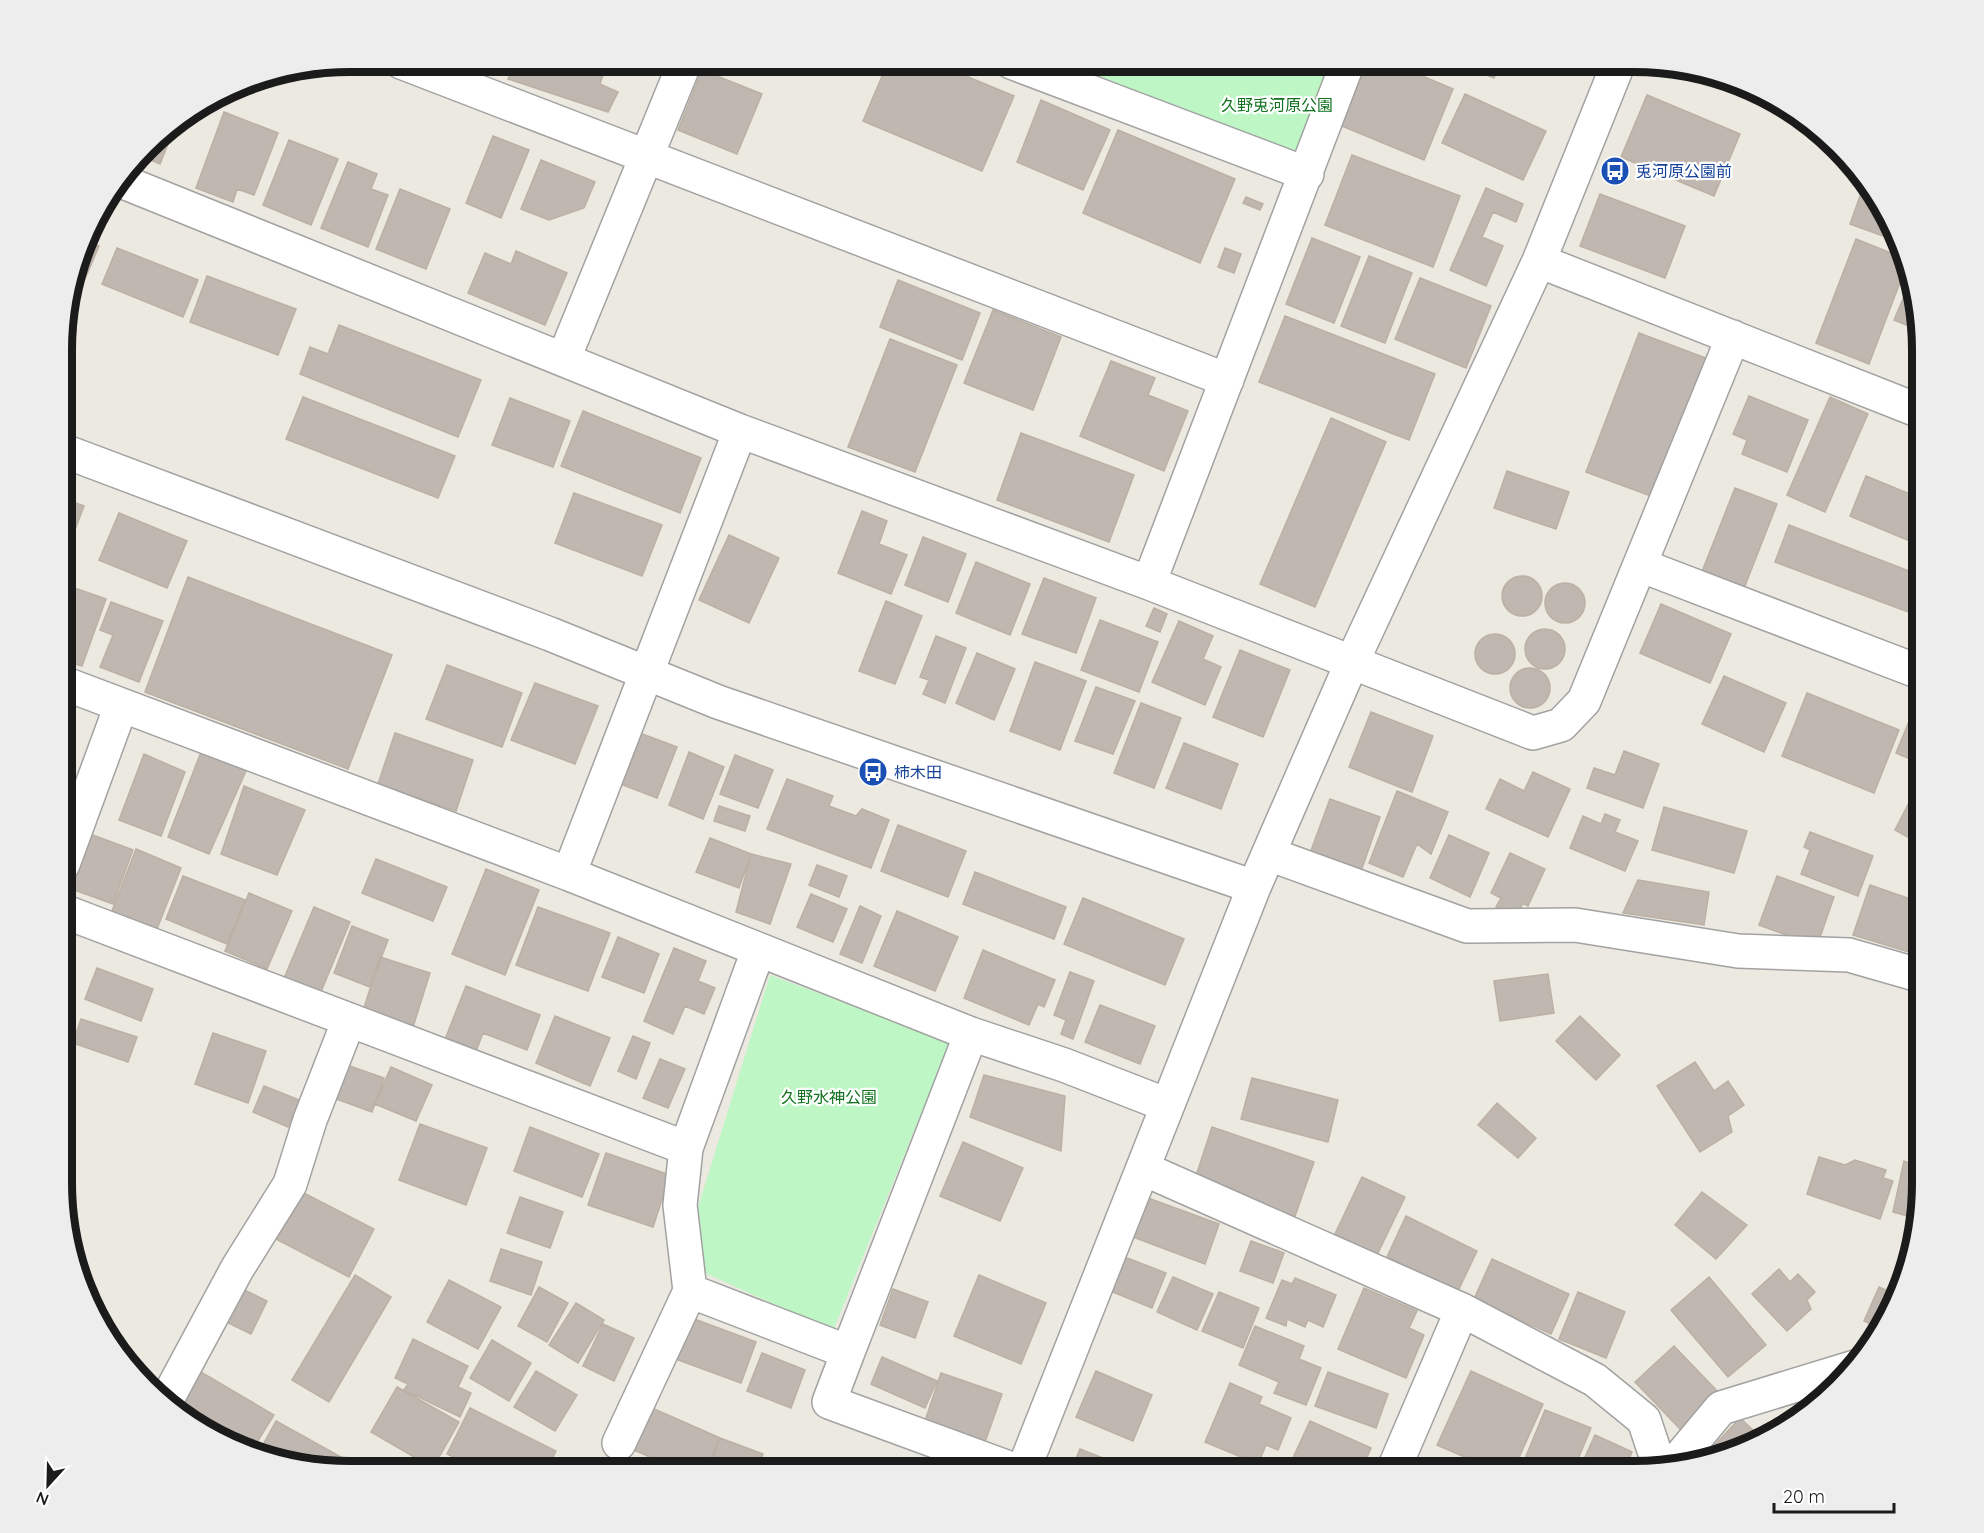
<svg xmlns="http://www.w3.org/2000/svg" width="1984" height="1533" font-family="Quicksand,'Noto Sans JP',sans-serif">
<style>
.park{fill:#bef6c5}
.building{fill:#c0b8b0;stroke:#bcb0a4;stroke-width:1.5}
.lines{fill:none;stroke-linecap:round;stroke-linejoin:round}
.minor-casing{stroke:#a2a2a2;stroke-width:36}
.minor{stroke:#fff;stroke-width:33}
.labels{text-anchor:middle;stroke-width:4.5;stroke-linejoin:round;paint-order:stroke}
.park-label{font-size:16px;fill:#10711e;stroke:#fff}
.transit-label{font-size:16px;fill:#164399;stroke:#fff;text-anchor:start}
.rim{fill:none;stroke:#1b1b1b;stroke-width:8}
</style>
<rect width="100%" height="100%" fill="#ece9e0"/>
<!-- park -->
<path class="park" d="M 1091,62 L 1339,62 L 1302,161 L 1085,79 Z
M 770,975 L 950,1042 L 833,1331 L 681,1262 Z"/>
<!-- building -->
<path class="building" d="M 428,62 L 493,62 L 482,88 Z
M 516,62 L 607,62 L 600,84 L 618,92 L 608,112 L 508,79 Z
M 737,62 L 770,62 L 765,73 Z
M 888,62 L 932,62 L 1014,96 L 982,171 L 863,121 Z
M 1367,62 L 1389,62 L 1453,89 L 1424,160 L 1342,126 Z
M 1468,62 L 1500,62 L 1494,78 L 1466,67 Z
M 1560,62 L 1589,62 L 1586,70 Z
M 702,70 L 762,94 L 737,154 L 678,130 Z
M 1465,94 L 1546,131 L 1523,180 L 1442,143 Z
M 1647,95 L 1740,134 L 1714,196 L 1621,157 Z
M 1041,100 L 1110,130 L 1083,190 L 1017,162 Z
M 224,112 L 278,133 L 254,195 L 237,189 L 233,202 L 196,188 Z
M 176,124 L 160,164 L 141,156 L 160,133 Z
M 1118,130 L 1235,179 L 1200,263 L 1083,213 Z
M 493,136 L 529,150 L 501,218 L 466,203 Z
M 289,140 L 338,159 L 311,225 L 263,205 Z
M 1352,155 L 1460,196 L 1433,267 L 1325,225 Z
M 541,160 L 595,182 L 584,208 L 549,220 L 521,209 Z
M 348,162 L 377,174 L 371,189 L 388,195 L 368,247 L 321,228 Z
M 1864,185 L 1893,223 L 1897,241 L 1850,224 Z
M 1486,188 L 1523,204 L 1516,222 L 1493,212 L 1482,237 L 1503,246 L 1486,286 L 1450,270 Z
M 400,189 L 450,209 L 426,269 L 376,249 Z
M 1600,194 L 1685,226 L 1665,278 L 1580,246 Z
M 1246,197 L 1263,204 L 1260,210 L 1243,203 Z
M 1312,238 L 1360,257 L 1334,323 L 1286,304 Z
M 1856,239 L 1901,257 L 1904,272 L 1869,364 L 1816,343 Z
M 88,242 L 99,246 L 85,279 L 76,276 Z
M 117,248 L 198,280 L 183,317 L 102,284 Z
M 1225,248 L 1241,254 L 1234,273 L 1218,267 Z
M 516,251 L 567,273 L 545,325 L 468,293 L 485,253 L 511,264 Z
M 1369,256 L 1412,273 L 1385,343 L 1341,326 Z
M 207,276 L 296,309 L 278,355 L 190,322 Z
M 1420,278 L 1491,306 L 1466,368 L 1395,339 Z
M 898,280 L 980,313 L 962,360 L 880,327 Z
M 1908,287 L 1917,327 L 1916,329 L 1894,320 Z
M 993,310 L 1061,337 L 1033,410 L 964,383 Z
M 1285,316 L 1435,374 L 1409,440 L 1259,382 Z
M 339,325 L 481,380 L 458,437 L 300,374 L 310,347 L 328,354 Z
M 1639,333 L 1711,360 L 1659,499 L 1586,472 Z
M 890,339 L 957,365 L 915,472 L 848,447 Z
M 1111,361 L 1155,378 L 1148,395 L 1188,411 L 1164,471 L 1080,436 Z
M 1749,396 L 1808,420 L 1787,472 L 1742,454 L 1747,440 L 1733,434 Z
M 303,397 L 455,456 L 438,498 L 286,439 Z
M 1830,397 L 1868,414 L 1825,512 L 1787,495 Z
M 510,398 L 570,421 L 553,467 L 492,445 Z
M 583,411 L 701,458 L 680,513 L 561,466 Z
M 1331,418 L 1386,442 L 1315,607 L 1260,584 Z
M 1021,433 L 1134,475 L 1109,542 L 997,500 Z
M 1507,471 L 1569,492 L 1556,529 L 1494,508 Z
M 1866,476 L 1922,499 L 1922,546 L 1850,516 Z
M 1735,488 L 1777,504 L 1743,591 L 1701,574 Z
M 574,493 L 662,525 L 642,576 L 555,543 Z
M 64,499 L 84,506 L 73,535 L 64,532 Z
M 862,511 L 887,521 L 879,544 L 907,555 L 891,594 L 838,573 Z
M 119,513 L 187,541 L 167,588 L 99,560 Z
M 1789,525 L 1922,576 L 1911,613 L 1775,562 Z
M 729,535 L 779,558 L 749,623 L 699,600 Z
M 923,537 L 966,554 L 948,602 L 905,585 Z
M 976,562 L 1030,584 L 1010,635 L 956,613 Z
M1502 596a20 20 0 1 1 40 0a20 20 0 1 1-40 0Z
M 188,577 L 392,655 L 348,769 L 145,692 Z
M 1044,578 L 1096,598 L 1076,653 L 1022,634 Z
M1545 603a20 20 0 1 1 40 0a20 20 0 1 1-40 0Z
M 63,584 L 106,599 L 82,666 L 63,660 Z
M 886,601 L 922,616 L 895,684 L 859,671 Z
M 111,602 L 163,621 L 139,682 L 100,667 L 113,635 L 100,630 Z
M 1661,604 L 1731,634 L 1710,683 L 1640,653 Z
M 1154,608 L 1167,614 L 1160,632 L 1146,626 Z
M 1100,620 L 1158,642 L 1139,692 L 1081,670 Z
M 1179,621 L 1213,636 L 1203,659 L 1221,667 L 1205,705 L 1152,682 Z
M1525 649a20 20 0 1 1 40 0a20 20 0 1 1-40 0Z
M1475 654a20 20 0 1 1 40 0a20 20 0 1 1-40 0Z
M 936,636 L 966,648 L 945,703 L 923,694 L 929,680 L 920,677 Z
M 1240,650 L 1290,670 L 1263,737 L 1213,717 Z
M 977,653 L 1015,669 L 994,720 L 956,703 Z
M 1035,662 L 1086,681 L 1060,750 L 1010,731 Z
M 447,665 L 522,693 L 502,747 L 426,719 Z
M1510 688a20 20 0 1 1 40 0a20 20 0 1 1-40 0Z
M 1724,676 L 1786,703 L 1764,752 L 1702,724 Z
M 535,683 L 598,706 L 575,764 L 511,740 Z
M 1096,687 L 1135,701 L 1113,754 L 1075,741 Z
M 1807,693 L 1899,730 L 1874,793 L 1782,756 Z
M 1141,703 L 1181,718 L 1154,788 L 1114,773 Z
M 1371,712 L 1433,736 L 1412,792 L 1349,767 Z
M 1910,719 L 1922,724 L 1922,764 L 1896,753 Z
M 637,732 L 677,747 L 657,798 L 618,783 Z
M 395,733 L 473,760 L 456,811 L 378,784 Z
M 1184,743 L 1238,764 L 1221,809 L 1166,788 Z
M 203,747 L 250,762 L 209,854 L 168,837 Z
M 1624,751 L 1659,764 L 1643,808 L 1587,788 L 1594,768 L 1615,775 Z
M 689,752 L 724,767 L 703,819 L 669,805 Z
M 144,754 L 185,772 L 161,836 L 119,820 Z
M 735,755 L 773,770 L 758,808 L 720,794 Z
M 1533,772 L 1570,789 L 1548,837 L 1486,809 L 1500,779 L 1524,791 Z
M 787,779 L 833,796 L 829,806 L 856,816 L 862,809 L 889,820 L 871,868 L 767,829 Z
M 244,786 L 305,810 L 277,875 L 221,854 Z
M 1397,791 L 1448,812 L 1431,854 L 1417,844 L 1403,877 L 1369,863 Z
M 1914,793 L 1922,797 L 1922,845 L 1895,830 Z
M 1330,799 L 1380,817 L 1360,874 L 1309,856 Z
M 719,806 L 750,816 L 745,831 L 714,821 Z
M 1664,807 L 1747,831 L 1734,873 L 1652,850 Z
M 1605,814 L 1620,820 L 1615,832 L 1638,841 L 1625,871 L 1570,848 L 1583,816 L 1601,824 Z
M 898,825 L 966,851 L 948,897 L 881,871 Z
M 1810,832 L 1873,856 L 1858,896 L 1801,874 L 1810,850 L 1804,847 Z
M 90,834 L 133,850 L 113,904 L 69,888 Z
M 1449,835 L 1489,853 L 1470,897 L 1430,878 Z
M 710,838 L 751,854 L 739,888 L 696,872 Z
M 136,849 L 181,868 L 155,934 L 110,916 Z
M 1510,853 L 1545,869 L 1528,906 L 1523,903 L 1516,917 L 1496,907 L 1501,898 L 1491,893 Z
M 751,854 L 791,864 L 770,924 L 736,912 Z
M 376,859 L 447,887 L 433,921 L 362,893 Z
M 817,865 L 847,876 L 839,897 L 809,885 Z
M 486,869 L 539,890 L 505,975 L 452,954 Z
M 975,872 L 1066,907 L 1054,939 L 963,904 Z
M 183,876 L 245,900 L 227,944 L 166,919 Z
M 1777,876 L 1834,897 L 1817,946 L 1759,925 Z
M 1638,880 L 1709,892 L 1704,925 L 1623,913 Z
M 1870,885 L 1922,903 L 1922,956 L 1853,935 Z
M 249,893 L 292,911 L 267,969 L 225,951 Z
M 811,894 L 847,909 L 833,942 L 797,927 Z
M 1083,898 L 1184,939 L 1165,985 L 1064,944 Z
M 860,906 L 881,916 L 862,963 L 840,954 Z
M 314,907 L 350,922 L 318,999 L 282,983 Z
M 538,907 L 610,933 L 588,991 L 516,965 Z
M 897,911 L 958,937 L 935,991 L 874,966 Z
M 352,926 L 388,940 L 370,987 L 334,973 Z
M 618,937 L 659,954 L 644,993 L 602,977 Z
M 674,948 L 706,961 L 698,981 L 715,988 L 704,1014 L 685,1006 L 673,1034 L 644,1021 Z
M 983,950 L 1055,980 L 1044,1007 L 1038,1004 L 1029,1025 L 964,998 Z
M 380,957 L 430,973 L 413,1027 L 363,1011 Z
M 97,968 L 153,989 L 141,1021 L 85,999 Z
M 1070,972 L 1094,981 L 1073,1039 L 1061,1034 L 1066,1020 L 1054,1015 Z
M 1548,974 L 1554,1013 L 1500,1021 L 1494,981 Z
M 466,986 L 540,1015 L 527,1050 L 483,1033 L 475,1054 L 444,1042 Z
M 1100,1005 L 1155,1026 L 1140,1064 L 1085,1042 Z
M 555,1016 L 610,1038 L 590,1086 L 536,1063 Z
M 1580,1016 L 1620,1055 L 1596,1080 L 1556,1041 Z
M 81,1019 L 137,1037 L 128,1062 L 73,1043 Z
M 213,1033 L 266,1051 L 248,1103 L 195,1084 Z
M 633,1036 L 650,1043 L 636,1079 L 618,1071 Z
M 660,1059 L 685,1069 L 668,1108 L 643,1098 Z
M 62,1060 L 74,1067 L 62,1089 Z
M 1695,1062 L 1714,1091 L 1728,1081 L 1744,1105 L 1728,1116 L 1732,1132 L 1700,1152 L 1657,1086 Z
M 344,1064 L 384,1078 L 372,1112 L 331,1097 Z
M 391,1067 L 432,1085 L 416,1121 L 375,1104 Z
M 984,1075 L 1065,1096 L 1061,1151 L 970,1117 Z
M 1252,1078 L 1338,1100 L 1328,1142 L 1241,1119 Z
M 264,1086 L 299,1100 L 288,1127 L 253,1112 Z
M 1497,1103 L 1536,1138 L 1518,1158 L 1478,1125 Z
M 420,1124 L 487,1148 L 466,1205 L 399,1180 Z
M 530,1127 L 599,1154 L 582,1197 L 514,1171 Z
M 1212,1127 L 1314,1162 L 1295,1216 L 1194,1182 Z
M 963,1142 L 1023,1168 L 1000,1221 L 940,1196 Z
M 606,1153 L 670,1175 L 653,1227 L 588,1205 Z
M 1819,1157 L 1845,1165 L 1855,1160 L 1886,1170 L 1883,1178 L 1893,1181 L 1880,1219 L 1807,1194 Z
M 1904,1161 L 1922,1168 L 1922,1202 L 1918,1219 L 1893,1212 Z
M 1362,1177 L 1405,1197 L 1377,1255 L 1335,1234 Z
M 296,1189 L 374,1229 L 349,1277 L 272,1237 Z
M 1702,1192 L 1747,1225 L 1716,1259 L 1675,1225 Z
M 520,1197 L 563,1212 L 550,1248 L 507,1233 Z
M 1148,1198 L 1219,1224 L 1205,1264 L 1133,1237 Z
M 1406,1216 L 1477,1251 L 1458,1291 L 1387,1257 Z
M 1251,1241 L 1284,1253 L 1273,1283 L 1240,1271 Z
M 501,1249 L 542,1262 L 531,1295 L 490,1281 Z
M 1122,1256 L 1166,1273 L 1152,1308 L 1108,1290 Z
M 1492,1259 L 1569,1294 L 1551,1334 L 1474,1299 Z
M 1779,1269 L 1790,1282 L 1798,1274 L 1815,1292 L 1807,1300 L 1811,1309 L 1787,1331 L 1752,1294 Z
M 355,1275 L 391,1297 L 329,1402 L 292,1380 Z
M 979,1275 L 1046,1303 L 1021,1364 L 954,1336 Z
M 1173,1277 L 1213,1294 L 1197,1330 L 1157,1312 Z
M 1709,1277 L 1766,1345 L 1728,1377 L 1671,1310 Z
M 1295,1278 L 1336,1295 L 1323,1327 L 1308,1320 L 1305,1327 L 1287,1319 L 1286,1326 L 1266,1318 L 1282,1280 L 1292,1284 Z
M 83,1280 L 97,1289 L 89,1302 Z
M 449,1280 L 501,1307 L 478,1349 L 427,1322 Z
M 232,1284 L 267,1301 L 251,1334 L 216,1317 Z
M 539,1287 L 568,1303 L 547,1342 L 518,1326 Z
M 1879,1287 L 1899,1296 L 1879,1328 L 1864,1321 Z
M 1364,1288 L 1417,1311 L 1409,1328 L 1424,1335 L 1406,1378 L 1338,1349 Z
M 893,1289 L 928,1302 L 915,1338 L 880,1325 Z
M 1219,1292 L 1259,1308 L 1243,1348 L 1202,1331 Z
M 1578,1292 L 1625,1312 L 1606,1358 L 1559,1339 Z
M 576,1303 L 604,1320 L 578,1363 L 549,1345 Z
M 689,1317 L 756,1342 L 741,1383 L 673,1358 Z
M 603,1324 L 634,1338 L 614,1381 L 583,1366 Z
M 1255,1326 L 1304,1346 L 1299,1359 L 1321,1368 L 1306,1405 L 1274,1393 L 1279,1382 L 1239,1365 Z
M 413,1339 L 468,1366 L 458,1387 L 471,1393 L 460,1417 L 404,1390 L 408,1384 L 395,1378 Z
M 492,1340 L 531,1363 L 509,1401 L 470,1378 Z
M 1674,1346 L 1720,1394 L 1681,1430 L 1635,1382 Z
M 762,1353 L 805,1370 L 791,1408 L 747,1391 Z
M 882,1357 L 937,1381 L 925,1408 L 871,1384 Z
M 194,1368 L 274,1415 L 251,1452 L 240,1450 L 171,1407 Z
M 536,1371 L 577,1395 L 555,1431 L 514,1407 Z
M 1096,1371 L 1152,1395 L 1133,1441 L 1076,1417 Z
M 1471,1371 L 1543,1404 L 1513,1471 L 1497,1471 L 1437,1445 Z
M 1328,1372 L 1388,1394 L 1376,1428 L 1315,1406 Z
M 941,1373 L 1002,1394 L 985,1442 L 925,1421 Z
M 1230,1383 L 1262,1397 L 1259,1404 L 1291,1418 L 1278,1450 L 1266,1445 L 1258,1464 L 1205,1442 Z
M 397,1387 L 459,1422 L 433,1468 L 371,1432 Z
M 470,1408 L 556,1451 L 546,1471 L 481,1471 L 447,1454 Z
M 652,1408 L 720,1438 L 705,1471 L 682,1471 L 634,1450 Z
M 1545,1410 L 1591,1428 L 1573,1471 L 1520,1471 Z
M 1740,1418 L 1764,1440 L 1708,1454 L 1707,1453 Z
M 276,1421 L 341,1457 L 334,1471 L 258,1454 Z
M 1310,1421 L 1371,1448 L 1361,1471 L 1287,1471 Z
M 1595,1435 L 1632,1452 L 1624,1471 L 1584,1471 L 1590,1459 L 1585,1457 Z
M 720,1438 L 763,1454 L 757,1471 L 708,1471 Z
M 1080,1449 L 1128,1468 L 1127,1471 L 1071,1471 Z"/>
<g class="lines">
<!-- minor casing -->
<g class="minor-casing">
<path id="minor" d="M 401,62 L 1227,380
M 1011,62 L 1307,174
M 121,181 L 740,431 L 1149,583 L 1533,733 L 1561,725 L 1584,701 L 1733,337
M 1539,261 L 1922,412
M 564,358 L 685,62
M 64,451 L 550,634 L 718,702 L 1254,887
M 1640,565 L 1922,673
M 1149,583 L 1348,62
M 63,683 L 569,874 L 740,431
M 1269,854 L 1467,926 L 1575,925 L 1738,951 L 1849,955 L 1922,976
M 63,864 L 121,706
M 569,874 L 971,1034 L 1064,1065 L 1167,1105
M 63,911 L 686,1148
M 758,951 L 686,1148 L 680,1205 L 690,1291 L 848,1352 L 829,1402 L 1017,1471
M 1144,1169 L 1462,1310 L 1595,1380 L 1644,1420 L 1657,1459 L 1655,1467
M 848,1352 L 971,1034
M 165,1403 L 237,1269 L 290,1184 L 310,1120 L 349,1020
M 619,1443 L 690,1291
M 1680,1457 L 1721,1408 L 1855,1367
M 1023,1471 L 1254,887 L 1352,662 L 1539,261 L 1619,62
M 1393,1471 L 1462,1310"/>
</g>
<!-- minor -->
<use href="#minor" class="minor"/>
</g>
<!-- icons -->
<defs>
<g id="bus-disc" transform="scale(1.5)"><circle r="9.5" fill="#1a4fb4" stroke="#fff"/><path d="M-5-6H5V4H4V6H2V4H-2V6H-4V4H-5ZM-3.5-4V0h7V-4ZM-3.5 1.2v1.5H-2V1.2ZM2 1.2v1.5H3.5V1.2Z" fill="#fff"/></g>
</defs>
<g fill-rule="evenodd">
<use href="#bus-disc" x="1615" y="171"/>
<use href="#bus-disc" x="873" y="772"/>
</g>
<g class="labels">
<!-- park labels -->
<g class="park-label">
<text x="1277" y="111">久野兎河原公園</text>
<text x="829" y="1103">久野水神公園</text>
</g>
<!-- transit labels -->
<g class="transit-label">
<text x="1636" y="177">兎河原公園前</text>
<text x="894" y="778">柿木田</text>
</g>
</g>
<!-- crop -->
<path d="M0 0H1984V1533H0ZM350 72H1634A278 278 0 0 1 1912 350V1183A278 278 0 0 1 1634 1461H350A278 278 0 0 1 72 1183V350A278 278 0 0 1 350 72Z" fill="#ededed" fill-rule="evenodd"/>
<path class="rim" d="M350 72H1634A278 278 0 0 1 1912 350V1183A278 278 0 0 1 1634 1461H350A278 278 0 0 1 72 1183V350A278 278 0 0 1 350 72Z"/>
<!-- north arrow -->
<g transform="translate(48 1485) rotate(202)" stroke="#ffffff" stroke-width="4.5" paint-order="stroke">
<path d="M0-4.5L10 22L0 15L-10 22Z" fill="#1b1b1b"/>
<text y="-9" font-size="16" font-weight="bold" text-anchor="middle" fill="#1b1b1b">N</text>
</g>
<!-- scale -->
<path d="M1774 1503v9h120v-9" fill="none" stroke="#1b1b1b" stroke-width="3"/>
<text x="1783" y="1503" font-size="18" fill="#1b1b1b" stroke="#ffffff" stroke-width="4.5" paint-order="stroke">20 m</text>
</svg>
